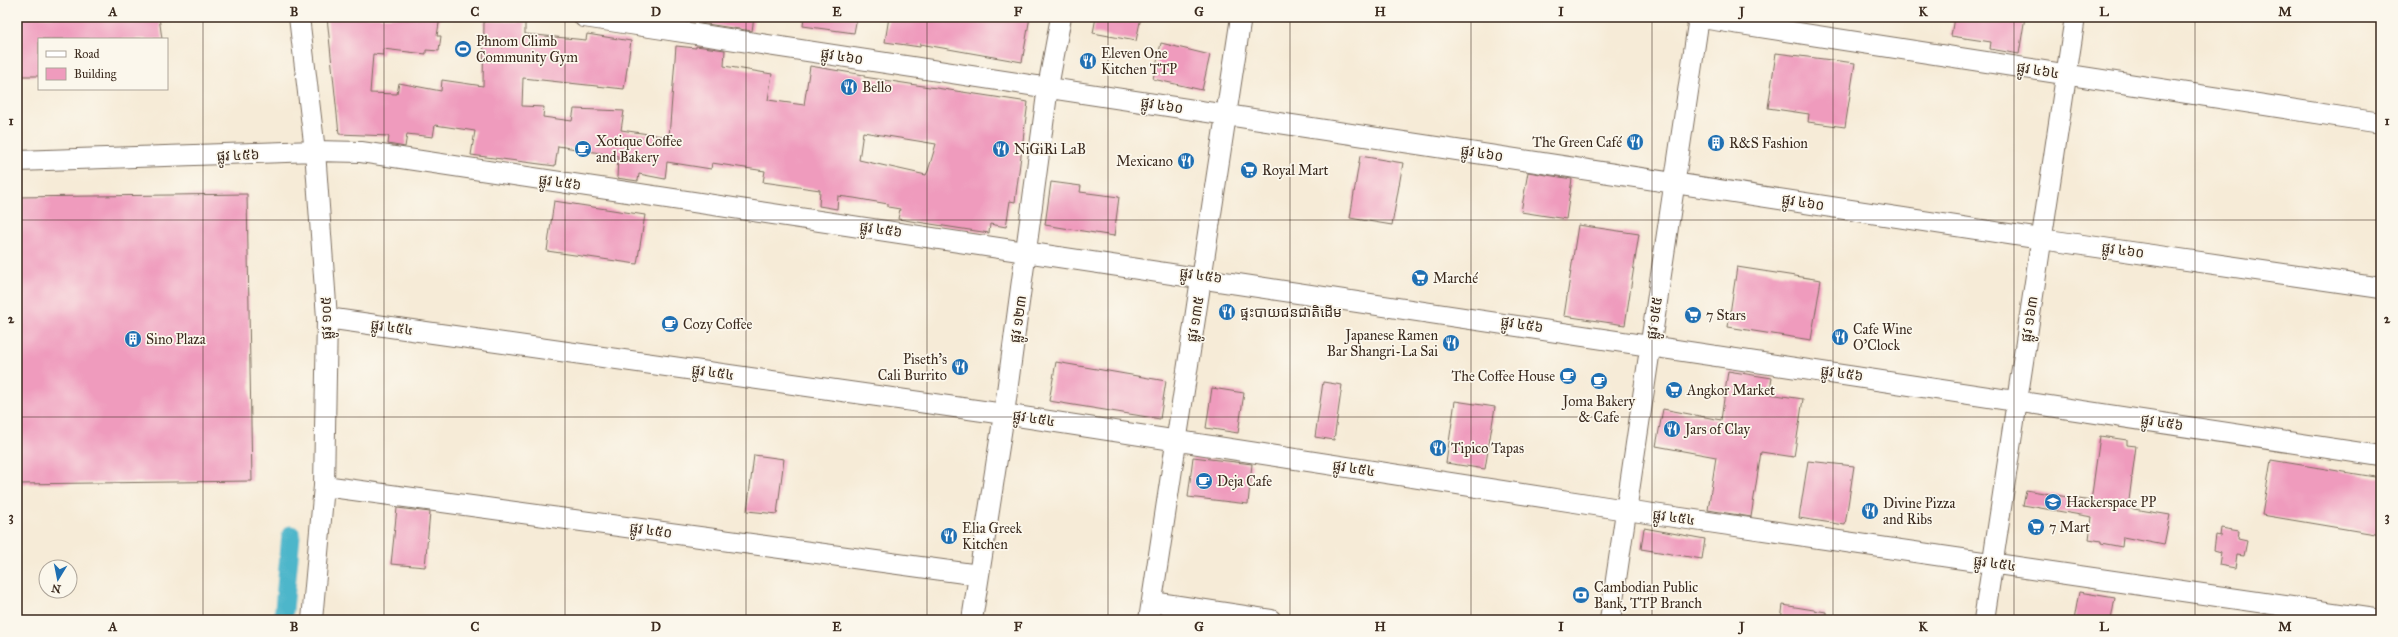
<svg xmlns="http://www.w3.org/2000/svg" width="2398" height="637" font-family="'IM FELL Great Primer','Noto Sans Khmer',serif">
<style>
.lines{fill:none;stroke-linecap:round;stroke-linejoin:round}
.canal{stroke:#4db6ca;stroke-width:19}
.building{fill:#ef9bbd;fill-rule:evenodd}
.minor-casing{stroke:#7c6e5f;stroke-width:22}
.minor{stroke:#fff;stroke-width:20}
.grid{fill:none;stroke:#3b2a1e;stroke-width:1;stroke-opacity:0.55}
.labels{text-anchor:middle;stroke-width:3.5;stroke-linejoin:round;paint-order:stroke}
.poi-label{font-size:14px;fill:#3b2a1e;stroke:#fbf7ec;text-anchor:start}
.street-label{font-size:14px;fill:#3b2a1e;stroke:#fbf7ec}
.neatline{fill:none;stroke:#3b2a1e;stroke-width:1.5}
.grid-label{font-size:13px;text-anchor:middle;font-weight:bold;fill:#3b2a1e}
</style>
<rect width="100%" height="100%" fill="#fbf7ec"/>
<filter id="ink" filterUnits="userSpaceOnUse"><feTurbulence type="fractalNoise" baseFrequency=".025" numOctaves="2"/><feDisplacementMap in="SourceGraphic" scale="8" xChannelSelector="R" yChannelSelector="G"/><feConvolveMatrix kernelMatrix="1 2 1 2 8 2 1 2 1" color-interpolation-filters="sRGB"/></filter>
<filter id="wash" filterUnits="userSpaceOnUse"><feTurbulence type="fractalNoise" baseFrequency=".012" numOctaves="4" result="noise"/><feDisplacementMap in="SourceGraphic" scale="16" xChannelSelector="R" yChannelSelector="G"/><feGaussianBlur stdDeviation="0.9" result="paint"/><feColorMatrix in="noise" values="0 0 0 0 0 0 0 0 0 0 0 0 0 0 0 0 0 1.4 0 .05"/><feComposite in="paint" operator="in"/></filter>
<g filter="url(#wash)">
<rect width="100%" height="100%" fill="#f6ebd7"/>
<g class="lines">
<!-- canal -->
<path class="canal" d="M 283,620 L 291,535"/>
</g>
<g id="blocks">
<!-- building -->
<path class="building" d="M 17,17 L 159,17 L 162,39 L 39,39 L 39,76 L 17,76 Z
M 327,17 L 440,17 L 437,36 L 441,36 L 439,51 L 426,50 L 426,54 L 383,49 L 383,55 L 373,54 L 370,93 L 397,94 L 399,83 L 441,91 L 442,80 L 483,86 L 484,21 L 525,22 L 525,34 L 586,40 L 587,34 L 631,41 L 624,89 L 523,78 L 522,106 L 544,107 L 543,117 L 572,121 L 574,109 L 624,111 L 621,130 L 669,137 L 676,46 L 696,48 L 696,46 L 725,50 L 724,66 L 772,74 L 768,100 L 804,105 L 810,66 L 864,75 L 864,77 L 1028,102 L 1015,202 L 1010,201 L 1006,227 L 990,224 L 989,233 L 898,219 L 900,209 L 888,207 L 888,204 L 854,198 L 838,196 L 837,209 L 819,206 L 820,190 L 763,182 L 765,171 L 712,163 L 711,169 L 667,162 L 665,179 L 639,174 L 638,181 L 617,178 L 618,156 L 558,146 L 555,166 L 471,155 L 475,131 L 435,125 L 433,137 L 407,134 L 405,147 L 388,144 L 389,136 L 339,134 ZM 863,132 L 936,144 L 928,171 L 926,175 L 859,160 Z
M 701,17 L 754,17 L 752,31 L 700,23 Z
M 804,17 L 857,17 L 854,33 L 803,26 Z
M 889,17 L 1030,17 L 1022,62 L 920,44 L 920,47 L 885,42 Z
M 1096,17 L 1141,17 L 1136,41 L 1093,33 Z
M 1954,17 L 2025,17 L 2019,54 L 1990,49 L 1991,42 L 1951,36 Z
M 1161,43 L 1210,55 L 1202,90 L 1153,79 Z
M 1776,53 L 1855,63 L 1845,127 L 1808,122 L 1809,114 L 1768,108 Z
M 1360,156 L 1403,163 L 1392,225 L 1350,218 Z
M 1528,172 L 1572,179 L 1566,219 L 1521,212 Z
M 1051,182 L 1081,186 L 1080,192 L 1119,197 L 1114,236 L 1045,225 Z
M 247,194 L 252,481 L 17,484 L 17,197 Z
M 554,201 L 645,215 L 637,264 L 547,251 Z
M 1578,225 L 1639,234 L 1625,325 L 1564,316 Z
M 1737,267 L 1821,280 L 1811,340 L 1728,327 Z
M 1056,362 L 1166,381 L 1160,419 L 1049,401 Z
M 1728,371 L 1772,378 L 1769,394 L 1803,399 L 1794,457 L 1761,452 L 1751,517 L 1708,510 L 1716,457 L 1656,446 L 1663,409 L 1721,420 Z
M 1323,382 L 1342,385 L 1334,440 L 1315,437 Z
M 1212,388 L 1244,393 L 1238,433 L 1206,428 Z
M 1455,401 L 1495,407 L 1485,469 L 1446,463 Z
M 2100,436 L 2127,440 L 2127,445 L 2136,446 L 2128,508 L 2170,515 L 2164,545 L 2123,537 L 2122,547 L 2101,543 L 2101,541 L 2089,539 L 2092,517 L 2023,505 L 2026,490 L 2091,501 Z
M 754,455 L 784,459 L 777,514 L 747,511 Z
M 1193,457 L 1252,464 L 1248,504 L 1188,497 Z
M 2271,460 L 2381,478 L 2381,535 L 2262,515 Z
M 1808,461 L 1854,466 L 1845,525 L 1799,518 Z
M 397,508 L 430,512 L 425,567 L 391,564 Z
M 1644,528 L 1705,539 L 1702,559 L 1641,549 Z
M 2221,528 L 2239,531 L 2238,539 L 2247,541 L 2244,556 L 2237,555 L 2235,568 L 2219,565 L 2221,552 L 2214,550 L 2216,535 L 2220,536 Z
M 2079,592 L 2115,598 L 2111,620 L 2074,620 Z
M 1783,605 L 1826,612 L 1826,620 L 1781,620 Z"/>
</g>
</g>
<g filter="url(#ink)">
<use href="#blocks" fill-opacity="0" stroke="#7c6e5f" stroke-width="1"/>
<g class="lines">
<!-- minor casing -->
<g class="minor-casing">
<path id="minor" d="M 299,17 L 315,151 L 327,318 L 324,486 L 312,620
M 584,17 L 2041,239 L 2381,288
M 1695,17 L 2381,123
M 17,161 L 315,151 L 361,152 C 1034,251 1708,350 2381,456
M 327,318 L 1004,414 L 1626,510 L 2381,620
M 324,486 L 979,575
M 1152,602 L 1271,620
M 972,620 L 1004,414 L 1048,87 L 1061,17
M 1149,620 L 1241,17
M 1610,620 L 1699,17
M 1984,620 L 2075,17"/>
</g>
<!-- minor -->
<use href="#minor" class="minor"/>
</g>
</g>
<!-- grid -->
<path class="grid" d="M 203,17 L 203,620M 384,17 L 384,620M 565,17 L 565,620M 746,17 L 746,620M 927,17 L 927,620M 1108,17 L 1108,620M 1290,17 L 1290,620M 1471,17 L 1471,620M 1652,17 L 1652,620M 1833,17 L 1833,620M 2014,17 L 2014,620M 2195,17 L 2195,620M 17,220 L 2381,220M 17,417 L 2381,417"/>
<!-- icons -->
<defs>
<g id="stadium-disc" transform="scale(0.9)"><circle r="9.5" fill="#1f6fb2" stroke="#fbf7ec"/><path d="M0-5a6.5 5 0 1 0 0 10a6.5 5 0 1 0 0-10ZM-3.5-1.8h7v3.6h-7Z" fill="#fff"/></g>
<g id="restaurant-disc" transform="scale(0.9)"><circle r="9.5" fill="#1f6fb2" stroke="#fbf7ec"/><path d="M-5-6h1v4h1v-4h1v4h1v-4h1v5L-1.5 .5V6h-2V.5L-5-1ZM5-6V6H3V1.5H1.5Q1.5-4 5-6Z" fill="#fff"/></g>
<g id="building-disc" transform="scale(0.9)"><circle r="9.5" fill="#1f6fb2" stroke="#fbf7ec"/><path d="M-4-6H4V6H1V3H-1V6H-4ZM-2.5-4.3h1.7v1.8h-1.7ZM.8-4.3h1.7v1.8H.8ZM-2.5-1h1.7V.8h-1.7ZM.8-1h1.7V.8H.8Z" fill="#fff"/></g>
<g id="cafe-disc" transform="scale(0.9)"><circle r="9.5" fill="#1f6fb2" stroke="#fbf7ec"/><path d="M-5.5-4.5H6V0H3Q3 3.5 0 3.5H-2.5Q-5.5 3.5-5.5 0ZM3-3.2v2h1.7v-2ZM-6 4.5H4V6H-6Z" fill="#fff"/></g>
<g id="supermarket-disc" transform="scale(0.9)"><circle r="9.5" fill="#1f6fb2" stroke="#fbf7ec"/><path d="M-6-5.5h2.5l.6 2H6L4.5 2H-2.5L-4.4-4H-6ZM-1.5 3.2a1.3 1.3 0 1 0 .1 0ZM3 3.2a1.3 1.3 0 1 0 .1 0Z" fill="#fff"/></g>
<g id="university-disc" transform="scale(0.9)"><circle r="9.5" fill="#1f6fb2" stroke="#fbf7ec"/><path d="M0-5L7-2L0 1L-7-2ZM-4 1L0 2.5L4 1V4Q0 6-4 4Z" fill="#fff"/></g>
<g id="bank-disc" transform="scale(0.9)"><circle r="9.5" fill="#1f6fb2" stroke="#fbf7ec"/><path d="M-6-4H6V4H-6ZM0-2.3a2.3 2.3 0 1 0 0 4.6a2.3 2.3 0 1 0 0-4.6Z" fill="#fff"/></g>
</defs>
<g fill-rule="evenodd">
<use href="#stadium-disc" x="463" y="49"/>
<use href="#restaurant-disc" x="1088" y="61"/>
<use href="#restaurant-disc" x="849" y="87"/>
<use href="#restaurant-disc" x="1635" y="142"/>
<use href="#building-disc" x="1716" y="143"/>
<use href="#cafe-disc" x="583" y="149"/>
<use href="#restaurant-disc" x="1001" y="149"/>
<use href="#restaurant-disc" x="1186" y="161"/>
<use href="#supermarket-disc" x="1249" y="170"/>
<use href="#supermarket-disc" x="1420" y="278"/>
<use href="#restaurant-disc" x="1227" y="312"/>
<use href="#supermarket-disc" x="1693" y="315"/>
<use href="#cafe-disc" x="670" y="324"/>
<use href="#restaurant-disc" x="1840" y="337"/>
<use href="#building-disc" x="133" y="339"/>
<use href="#restaurant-disc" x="1451" y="343"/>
<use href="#restaurant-disc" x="960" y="367"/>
<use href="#cafe-disc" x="1568" y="376"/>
<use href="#cafe-disc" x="1599" y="381"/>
<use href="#supermarket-disc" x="1674" y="390"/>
<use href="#restaurant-disc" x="1672" y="429"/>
<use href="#restaurant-disc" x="1438" y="448"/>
<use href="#cafe-disc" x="1204" y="481"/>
<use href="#university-disc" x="2053" y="502"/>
<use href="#restaurant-disc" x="1870" y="511"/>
<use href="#supermarket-disc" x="2036" y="527"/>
<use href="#restaurant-disc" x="949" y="536"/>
<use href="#bank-disc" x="1581" y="595"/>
</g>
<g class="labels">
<!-- poi labels -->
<g class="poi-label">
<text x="476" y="46">Phnom Climb<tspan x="476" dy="16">Community Gym</tspan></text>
<text x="1101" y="58">Eleven One<tspan x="1101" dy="16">Kitchen TTP</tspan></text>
<text x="862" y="92">Bello</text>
<text x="596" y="146">Xotique Coffee<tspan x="596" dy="16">and Bakery</tspan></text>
<text x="1622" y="147" text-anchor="end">The Green Café</text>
<text x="1729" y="148">R&amp;S Fashion</text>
<text x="1014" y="154">NiGiRi LaB</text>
<text x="1173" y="166" text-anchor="end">Mexicano</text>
<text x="1262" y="175">Royal Mart</text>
<text x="1433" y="283">Marché</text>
<text x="1240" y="317">ផ្ទះបាយជនជាតិដើម</text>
<text x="1706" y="320">7 Stars</text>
<text x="683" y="329">Cozy Coffee</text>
<text x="1853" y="334">Cafe Wine<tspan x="1853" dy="16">O'Clock</tspan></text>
<text x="1438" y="340" text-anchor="end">Japanese Ramen<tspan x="1438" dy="16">Bar Shangri-La Sai</tspan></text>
<text x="146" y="344">Sino Plaza</text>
<text x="947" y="364" text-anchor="end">Piseth's<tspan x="947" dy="16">Cali Burrito</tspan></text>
<text x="1555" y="381" text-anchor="end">The Coffee House</text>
<text x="1687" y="395">Angkor Market</text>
<text x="1599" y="406" text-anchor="middle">Joma Bakery<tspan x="1599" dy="16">&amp; Cafe</tspan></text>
<text x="1685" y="434">Jars of Clay</text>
<text x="1451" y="453">Tipico Tapas</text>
<text x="1217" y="486">Deja Cafe</text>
<text x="2066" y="507">Hackerspace PP</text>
<text x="1883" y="508">Divine Pizza<tspan x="1883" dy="16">and Ribs</tspan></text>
<text x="2049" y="532">7 Mart</text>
<text x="962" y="533">Elia Greek<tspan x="962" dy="16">Kitchen</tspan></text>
<text x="1594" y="592">Cambodian Public<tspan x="1594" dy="16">Bank, TTP Branch</tspan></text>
</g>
<!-- street labels -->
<g class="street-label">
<text transform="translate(842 56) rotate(9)" y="5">ផ្លូវ ៤៦០</text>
<text transform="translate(2038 70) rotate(9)" y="5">ផ្លូវ ៤៦៤</text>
<text transform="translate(1162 105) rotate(9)" y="5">ផ្លូវ ៤៦០</text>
<text transform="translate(1482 153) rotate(9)" y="5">ផ្លូវ ៤៦០</text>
<text transform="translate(238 155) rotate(-2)" y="5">ផ្លូវ ៤៥៦</text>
<text transform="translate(560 182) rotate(8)" y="5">ផ្លូវ ៤៥៦</text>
<text transform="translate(1803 202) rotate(9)" y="5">ផ្លូវ ៤៦០</text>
<text transform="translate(881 229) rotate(8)" y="5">ផ្លូវ ៤៥៦</text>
<text transform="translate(2123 250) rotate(8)" y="5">ផ្លូវ ៤៦០</text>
<text transform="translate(1201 275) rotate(8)" y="5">ផ្លូវ ៤៥៦</text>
<text transform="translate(326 318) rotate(-91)" y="5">ផ្លូវ ១០៥</text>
<text transform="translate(1654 318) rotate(-82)" y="5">ផ្លូវ ១៥៥</text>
<text transform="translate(1018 319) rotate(-82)" y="5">ផ្លូវ ១២៣</text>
<text transform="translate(1195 319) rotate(-81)" y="5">ផ្លូវ ១៣៥</text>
<text transform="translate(2029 319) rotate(-81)" y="5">ផ្លូវ ១៦៣</text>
<text transform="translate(1522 324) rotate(9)" y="5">ផ្លូវ ៤៥៦</text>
<text transform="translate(392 327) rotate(8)" y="5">ផ្លូវ ៤៥៤</text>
<text transform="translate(713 372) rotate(8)" y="5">ផ្លូវ ៤៥៤</text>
<text transform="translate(1842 373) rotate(8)" y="5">ផ្លូវ ៤៥៦</text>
<text transform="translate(1034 418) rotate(9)" y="5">ផ្លូវ ៤៥៤</text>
<text transform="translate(2162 422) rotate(9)" y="5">ផ្លូវ ៤៥៦</text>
<text transform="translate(1354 468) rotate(9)" y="5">ផ្លូវ ៤៥៤</text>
<text transform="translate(1674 517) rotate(8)" y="5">ផ្លូវ ៤៥៤</text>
<text transform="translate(651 530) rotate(8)" y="5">ផ្លូវ ៤៥០</text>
<text transform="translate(1995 563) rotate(8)" y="5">ផ្លូវ ៤៥៤</text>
</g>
</g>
<!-- margin -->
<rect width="2398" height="637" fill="none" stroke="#fbf7ec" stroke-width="44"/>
<!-- legend -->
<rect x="38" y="38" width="130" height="52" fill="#fbf7ec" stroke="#aea59a"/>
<rect x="46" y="51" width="20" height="6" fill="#ffffff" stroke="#aea59a"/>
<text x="74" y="58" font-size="12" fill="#3b2a1e">Road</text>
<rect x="46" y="68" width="20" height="12" fill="#ef9bbd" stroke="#aea59a"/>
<text x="74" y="78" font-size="12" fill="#3b2a1e">Building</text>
<!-- north arrow -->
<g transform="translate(58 579) rotate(190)"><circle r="19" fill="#fbf7ec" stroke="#aea59a"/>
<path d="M0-3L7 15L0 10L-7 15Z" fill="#1f6fb2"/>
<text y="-6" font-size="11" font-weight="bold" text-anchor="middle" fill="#3b2a1e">N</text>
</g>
<rect x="22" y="22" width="2354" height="593" class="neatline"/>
<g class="grid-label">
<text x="113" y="16">A</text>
<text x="294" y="16">B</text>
<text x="475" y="16">C</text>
<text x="656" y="16">D</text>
<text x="837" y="16">E</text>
<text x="1018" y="16">F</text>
<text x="1199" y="16">G</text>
<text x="1380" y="16">H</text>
<text x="1561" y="16">I</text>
<text x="1742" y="16">J</text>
<text x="1923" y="16">K</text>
<text x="2104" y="16">L</text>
<text x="2285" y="16">M</text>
<text x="11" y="125">1</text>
<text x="2387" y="125">1</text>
<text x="11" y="323">2</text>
<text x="2387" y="323">2</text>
<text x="11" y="521">3</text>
<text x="2387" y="521">3</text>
<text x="113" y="631">A</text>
<text x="294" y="631">B</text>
<text x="475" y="631">C</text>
<text x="656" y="631">D</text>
<text x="837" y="631">E</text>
<text x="1018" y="631">F</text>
<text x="1199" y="631">G</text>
<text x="1380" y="631">H</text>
<text x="1561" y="631">I</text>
<text x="1742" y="631">J</text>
<text x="1923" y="631">K</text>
<text x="2104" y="631">L</text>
<text x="2285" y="631">M</text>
</g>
</svg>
